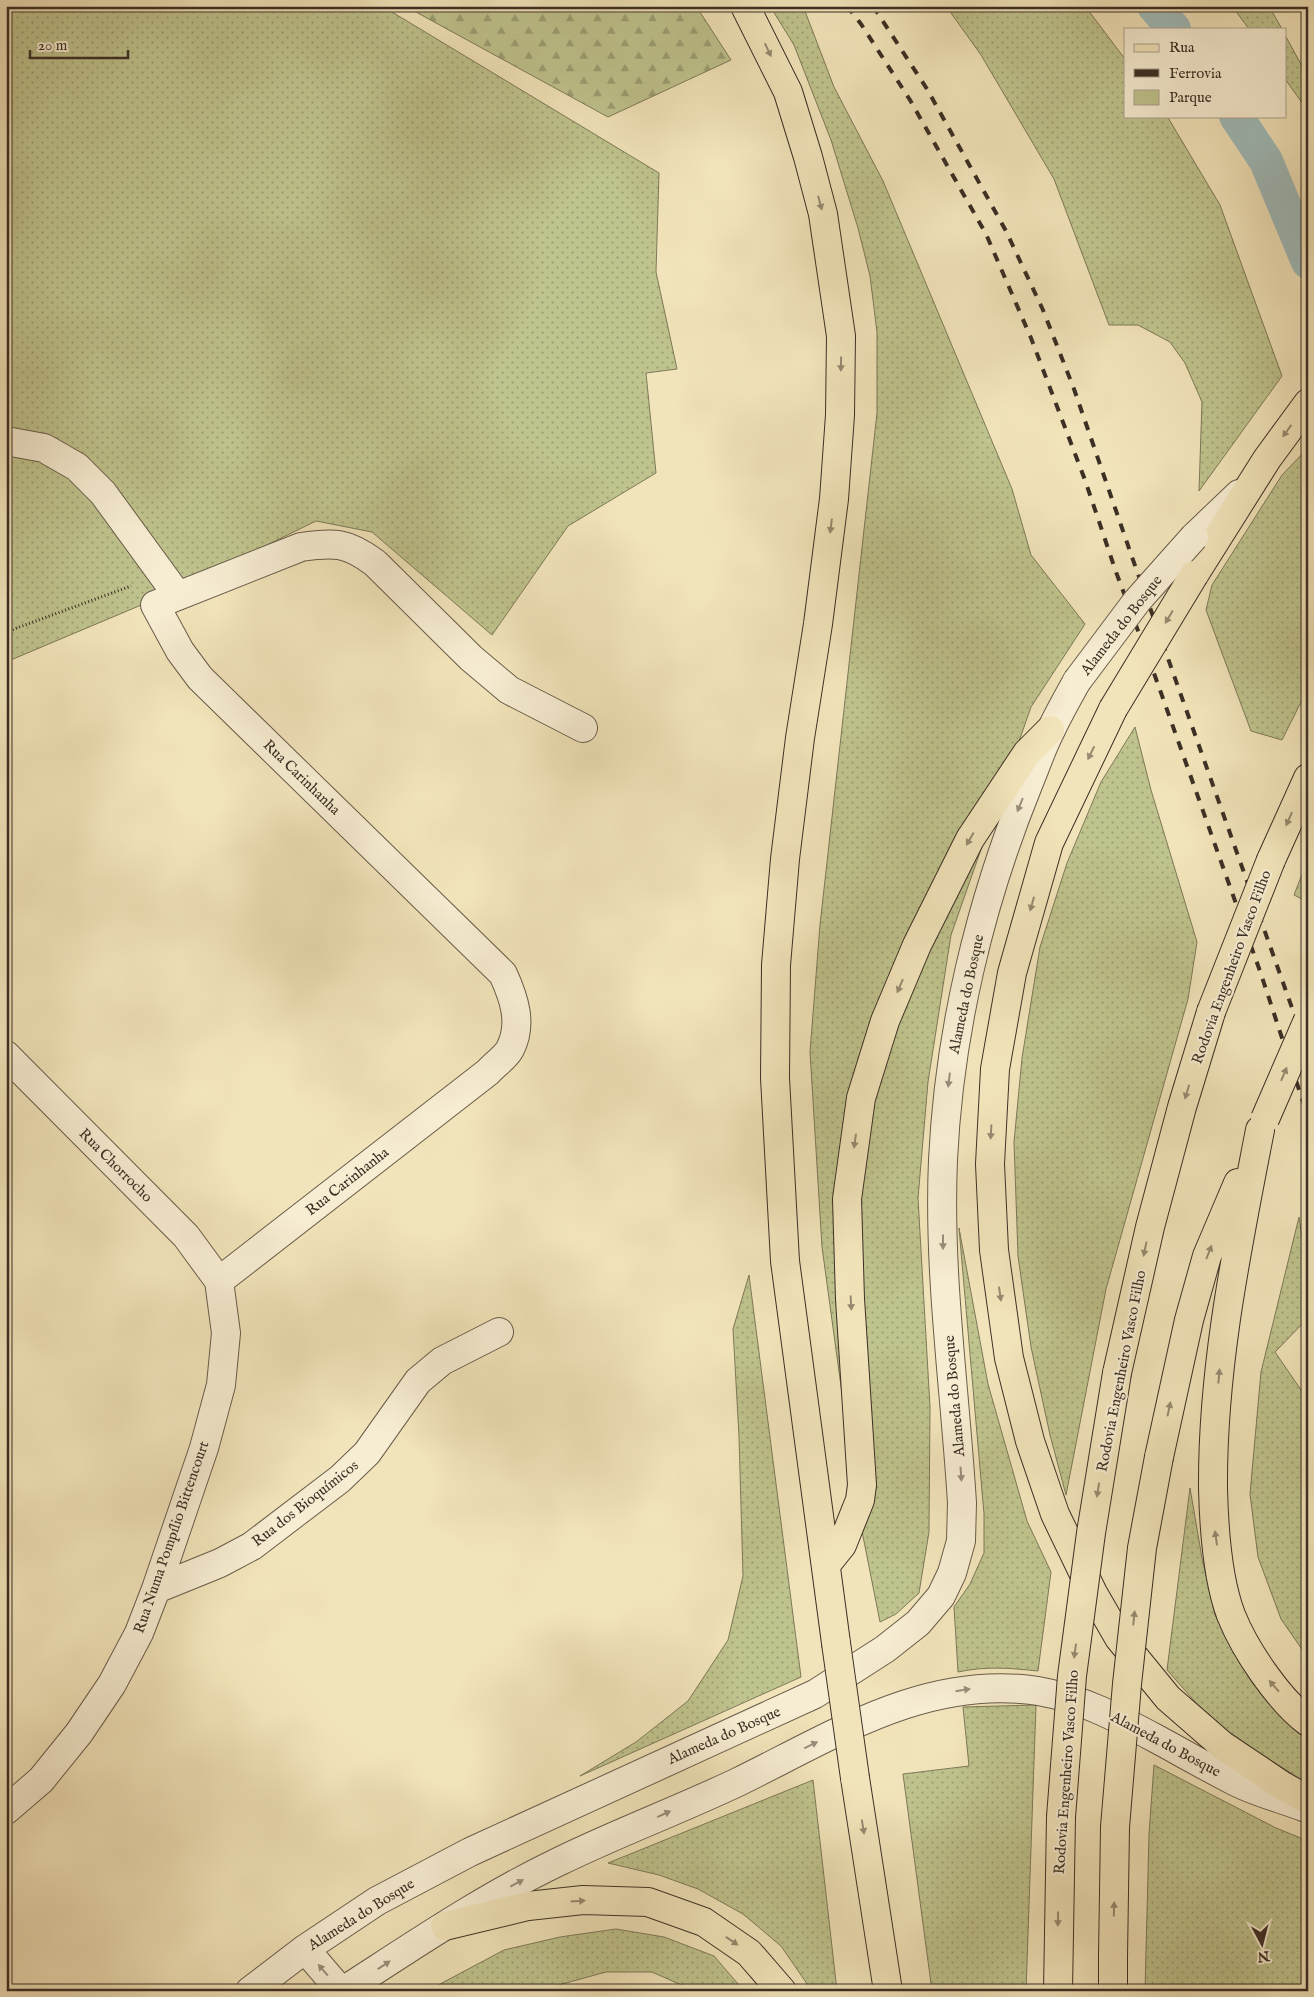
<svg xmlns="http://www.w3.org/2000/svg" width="1314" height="1997" font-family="'IM FELL English',serif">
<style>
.green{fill:url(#green-dots);stroke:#7d7959}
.forest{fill:url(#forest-firs);stroke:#7d7959}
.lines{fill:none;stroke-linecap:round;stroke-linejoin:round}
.canal{stroke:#a0bcbb;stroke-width:34}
.minor-casing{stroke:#695c4a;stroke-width:30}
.major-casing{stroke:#3b2f25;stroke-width:30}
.highway-casing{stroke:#3b2f25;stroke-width:30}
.path{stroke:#3b2f25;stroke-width:3;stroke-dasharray:1 2.5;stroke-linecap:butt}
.minor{stroke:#f7edd2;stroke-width:28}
.major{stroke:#f2e4ba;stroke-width:28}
.highway{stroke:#f2e4ba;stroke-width:28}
.rail{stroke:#3b2f25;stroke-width:4;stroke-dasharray:9 9;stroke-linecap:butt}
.minor-bridge-casing{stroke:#695c4a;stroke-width:30;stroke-linecap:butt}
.major-bridge-casing{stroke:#3b2f25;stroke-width:30;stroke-linecap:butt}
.highway-bridge-casing{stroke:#3b2f25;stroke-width:30;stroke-linecap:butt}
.minor-bridge{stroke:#f7edd2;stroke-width:28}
.major-bridge{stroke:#f2e4ba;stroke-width:28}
.highway-bridge{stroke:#f2e4ba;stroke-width:28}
.oneway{fill:#968a70}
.oneway2{fill:#998e7c}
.labels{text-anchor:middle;stroke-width:4.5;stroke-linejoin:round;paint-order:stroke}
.street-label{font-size:15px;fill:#3b2f25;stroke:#f7edd2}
</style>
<defs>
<pattern id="green-dots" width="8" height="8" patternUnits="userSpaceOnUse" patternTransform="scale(1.25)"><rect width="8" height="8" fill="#bfc38d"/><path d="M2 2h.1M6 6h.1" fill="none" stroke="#9c9f73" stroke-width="1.8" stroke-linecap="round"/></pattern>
<pattern id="forest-firs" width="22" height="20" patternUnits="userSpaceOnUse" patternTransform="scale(1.25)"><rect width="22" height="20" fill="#bfc38d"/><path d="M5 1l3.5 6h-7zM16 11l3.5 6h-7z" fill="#9c9f73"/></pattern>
</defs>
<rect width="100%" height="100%" fill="#f2e4ba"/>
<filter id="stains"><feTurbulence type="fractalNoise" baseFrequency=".004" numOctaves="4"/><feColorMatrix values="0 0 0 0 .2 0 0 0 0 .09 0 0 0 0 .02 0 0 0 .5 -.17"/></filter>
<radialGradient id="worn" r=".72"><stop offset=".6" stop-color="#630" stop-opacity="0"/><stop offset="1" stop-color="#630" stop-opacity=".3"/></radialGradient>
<!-- green -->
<path class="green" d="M 6,6 L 382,6 L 659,173 L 656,272 L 677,369 L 646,373 L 656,473 L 568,526 L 492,635 L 372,532 L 316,521 L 165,595 L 6,662 Z
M 770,6 L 803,6 L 834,87 L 883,181 L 1012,489 L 1031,555 L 1085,624 L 1031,707 L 951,935 L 928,1082 L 918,1198 L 930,1407 L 929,1532 L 919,1593 L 896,1614 L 880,1622 L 858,1511 L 822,1247 L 810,1052 L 820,925 L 877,413 L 877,332 L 870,276 L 858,228 L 831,140 L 794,45 Z
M 946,6 L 1085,6 L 1125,59 L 1125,116 L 1167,116 L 1220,205 L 1282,376 L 1199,491 L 1202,402 L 1185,363 L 1170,342 L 1138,325 L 1109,325 L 1054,179 L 981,55 Z
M 1232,6 L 1269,6 L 1282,29 L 1249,29 Z
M 1285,35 L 1308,77 L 1308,111 L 1285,79 Z
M 1308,448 L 1308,688 L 1282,740 L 1251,731 L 1206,610 L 1212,585 L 1282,475 Z
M 1135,727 L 1151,790 L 1197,942 L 1188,999 L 1106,1289 L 1066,1495 L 1050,1435 L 1031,1347 L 1018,1256 L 1014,1142 L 1022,1058 L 1040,947 L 1067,863 L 1101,782 Z
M 1308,859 L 1308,902 L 1294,895 Z
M 1299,1217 L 1308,1279 L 1308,1318 L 1275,1352 L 1308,1400 L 1308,1658 L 1281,1619 L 1258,1557 L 1250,1494 L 1261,1372 Z
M 959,1228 L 988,1384 L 1027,1521 L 1051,1572 L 1038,1671 C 1009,1668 986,1666 958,1672 L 954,1607 L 970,1584 L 984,1553 L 984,1514 Z
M 749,1275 L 801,1677 L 580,1776 L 636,1742 L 688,1701 L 728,1640 L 743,1576 L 739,1436 L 733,1329 Z
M 1190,1488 L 1202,1558 L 1215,1615 L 1239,1662 L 1273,1705 L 1308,1736 L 1308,1784 L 1237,1739 L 1198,1705 L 1167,1670 Z
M 1036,1705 L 1026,1991 L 932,1991 L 903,1774 L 969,1766 L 963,1707 Z
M 1154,1765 L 1276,1828 L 1308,1841 L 1308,1991 L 1145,1991 L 1149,1834 Z
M 813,1780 L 837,1991 L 812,1991 L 781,1946 L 743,1914 L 698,1889 L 659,1875 L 608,1863 Z
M 616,1929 L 664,1937 L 714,1956 L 744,1991 L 695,1991 L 652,1972 L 606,1972 L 555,1986 L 547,1991 L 427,1991 L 504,1950 L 560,1937 Z"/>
<!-- forest -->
<path class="forest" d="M 405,6 L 696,6 L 731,60 L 608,117 Z"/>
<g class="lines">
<!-- canal -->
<path class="canal" d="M 1154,6 L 1174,29
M 1236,116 L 1266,161 L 1308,262"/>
<!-- minor casing -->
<g class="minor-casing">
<path id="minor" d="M 6,441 L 44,448 L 77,467 L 103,493 L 178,596
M 1194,537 L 1239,494
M 6,1055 L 186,1236 L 219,1281 L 226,1333 L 221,1385 L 204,1448 L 156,1589 L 139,1633 L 112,1684 L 79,1733 L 41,1780 L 6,1810
M 219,1281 L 488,1072 C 494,1065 506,1057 510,1049 C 523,1024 514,998 503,974 L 200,678 L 180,651 L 155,605 L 301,547 C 334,542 347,542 375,563 L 471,658 L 509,690 L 583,728
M 156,1589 L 220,1563 L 252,1546 L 340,1479 L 367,1453 L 418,1381 L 442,1361 L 499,1332
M 305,1949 L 341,1991
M 250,1991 L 305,1949 L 377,1901 L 470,1852 L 815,1694 L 885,1649 L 918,1623 L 941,1596 L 952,1573 L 961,1541 L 962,1503 C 955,1389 938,1274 943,1160 C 949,1032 980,903 1028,785 C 1036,766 1042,747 1051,730 C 1059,713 1068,697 1077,681
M 343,1991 C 413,1946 483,1898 558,1862 C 617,1833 679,1810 738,1782 C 834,1735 927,1674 1038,1691 C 1085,1699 1125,1722 1166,1744 C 1189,1757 1213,1770 1236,1782 C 1258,1793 1283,1799 1306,1808"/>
</g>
<!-- major casing -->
<g class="major-casing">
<path id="major" d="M 745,6 L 788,92 L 808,157 L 823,214 L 841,336 L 840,415 L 834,499 L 818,624 L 800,738 L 785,859 L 776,965 L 775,1078 L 785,1261 L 836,1643
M 1194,575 L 1267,459 L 1308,403
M 1113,709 L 1049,843 L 1012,973 L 995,1069 L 990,1164 L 994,1250 L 1009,1358 L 1030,1441 L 1055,1514 L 1093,1593 L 1119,1638 L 1168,1698 L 1222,1745 L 1283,1786 L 1308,1800
M 826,1565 L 842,1545 L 860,1500 L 862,1485 L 850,1299 L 847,1199 L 861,1098 L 885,1021 L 917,945 L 970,839 L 1027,753 L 1050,730
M 855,1778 L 888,1991
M 445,1926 L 528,1906 L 583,1900 L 648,1902 L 704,1922 L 749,1953 L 782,1991"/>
</g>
<!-- highway casing -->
<g class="highway-casing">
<path id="highway" d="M 1271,860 L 1308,778
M 1260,1130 C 1237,1249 1212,1368 1213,1489 C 1214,1529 1217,1578 1231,1615 C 1245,1650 1278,1699 1308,1722
M 1117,1373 L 1150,1227 L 1182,1107 L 1211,1012
M 1159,1457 L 1189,1320 L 1207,1256 L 1238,1183
M 1113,1957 L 1113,1991
M 1058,1991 L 1061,1817"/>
</g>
<!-- path -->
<path class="path" d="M 6,632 L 131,586"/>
<!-- minor -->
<use href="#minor" class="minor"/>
<!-- major -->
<use href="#major" class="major"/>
<!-- highway -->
<use href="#highway" class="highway"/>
<!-- rail -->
<path class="rail" d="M 847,6 L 861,24 L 910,100 L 986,234 L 1031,338 L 1085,480 L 1116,572 L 1155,676 L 1261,974 L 1308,1117
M 873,6 L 927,89 L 1006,231 L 1043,310 L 1074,389 L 1132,557 L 1308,1053"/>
<!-- minor-bridge casing -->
<g class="minor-bridge-casing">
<path id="minor-bridge" d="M 1077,681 L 1137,601 L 1194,537"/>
</g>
<!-- major-bridge casing -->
<g class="major-bridge-casing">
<path id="major-bridge" d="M 1113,709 L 1194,575
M 836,1643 L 855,1778"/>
</g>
<!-- highway-bridge casing -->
<g class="highway-bridge-casing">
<path id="highway-bridge" d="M 1211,1012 L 1271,860
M 1265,1119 L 1308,1020
M 1061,1817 L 1072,1676 L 1091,1533 L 1117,1373
M 1113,1957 L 1115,1827 L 1127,1684 L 1142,1548 L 1159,1457"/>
</g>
<!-- minor-bridge -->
<use href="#minor-bridge" class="minor-bridge"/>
<!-- major-bridge -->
<use href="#major-bridge" class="major-bridge"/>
<!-- highway-bridge -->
<use href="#highway-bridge" class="highway-bridge"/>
</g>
<!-- one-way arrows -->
<defs><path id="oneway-solid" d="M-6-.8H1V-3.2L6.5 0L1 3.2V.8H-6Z" transform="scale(1.25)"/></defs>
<g class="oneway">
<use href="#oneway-solid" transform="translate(768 50) rotate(65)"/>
<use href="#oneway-solid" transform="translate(820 203) rotate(75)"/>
<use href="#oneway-solid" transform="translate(841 364) rotate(91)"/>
<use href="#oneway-solid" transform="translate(1287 431) rotate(126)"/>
<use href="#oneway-solid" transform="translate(831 526) rotate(97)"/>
<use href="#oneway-solid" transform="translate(1169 617) rotate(121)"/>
<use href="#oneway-solid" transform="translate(1091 753) rotate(116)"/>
<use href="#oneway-solid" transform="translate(1289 819) rotate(114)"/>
<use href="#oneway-solid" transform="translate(970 839) rotate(120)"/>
<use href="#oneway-solid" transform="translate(1032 904) rotate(106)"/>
<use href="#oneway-solid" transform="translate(900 986) rotate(113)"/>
<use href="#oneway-solid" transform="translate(1284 1074) rotate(-67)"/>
<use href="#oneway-solid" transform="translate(1187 1092) rotate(107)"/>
<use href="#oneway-solid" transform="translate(991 1132) rotate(93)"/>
<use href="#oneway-solid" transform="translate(855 1141) rotate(98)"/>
<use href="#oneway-solid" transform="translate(1145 1249) rotate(102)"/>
<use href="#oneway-solid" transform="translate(1209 1252) rotate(-69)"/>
<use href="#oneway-solid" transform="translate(1000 1294) rotate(82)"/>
<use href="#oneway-solid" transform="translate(851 1303) rotate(87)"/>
<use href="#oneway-solid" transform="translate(1219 1376) rotate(-85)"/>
<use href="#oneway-solid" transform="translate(1169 1409) rotate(-78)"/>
<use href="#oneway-solid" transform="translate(1098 1490) rotate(99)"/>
<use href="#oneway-solid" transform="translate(1216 1538) rotate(-98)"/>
<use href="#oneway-solid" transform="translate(1134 1618) rotate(-84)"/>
<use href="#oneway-solid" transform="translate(1075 1651) rotate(98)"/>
<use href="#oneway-solid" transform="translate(1274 1686) rotate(-131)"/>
<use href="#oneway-solid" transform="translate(863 1827) rotate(81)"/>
<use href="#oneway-solid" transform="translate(578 1901) rotate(-4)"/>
<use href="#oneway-solid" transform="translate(1114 1909) rotate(-89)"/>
<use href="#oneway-solid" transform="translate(1058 1919) rotate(91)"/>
<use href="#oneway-solid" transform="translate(732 1941) rotate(34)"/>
</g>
<g class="oneway2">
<use href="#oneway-solid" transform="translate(1020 805) rotate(112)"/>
<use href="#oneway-solid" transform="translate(949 1080) rotate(97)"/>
<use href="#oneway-solid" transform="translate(943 1242) rotate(90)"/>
<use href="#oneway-solid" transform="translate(961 1474) rotate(86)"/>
<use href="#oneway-solid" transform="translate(963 1690) rotate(-9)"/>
<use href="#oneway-solid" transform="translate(811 1745) rotate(-26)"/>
<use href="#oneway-solid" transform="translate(664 1814) rotate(-24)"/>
<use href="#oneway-solid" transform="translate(517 1883) rotate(-28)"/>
<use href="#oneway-solid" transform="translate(384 1965) rotate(-33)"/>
<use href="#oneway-solid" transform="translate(323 1970) rotate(-131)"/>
</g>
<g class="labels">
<!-- street labels -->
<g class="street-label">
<text transform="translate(1121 625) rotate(-52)" y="5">Alameda do Bosque</text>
<text transform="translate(302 777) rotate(44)" y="5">Rua Carinhanha</text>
<text transform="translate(1231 967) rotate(-70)" y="5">Rodovia Engenheiro Vasco Filho</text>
<text transform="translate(966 994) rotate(-78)" y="5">Alameda do Bosque</text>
<text transform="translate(116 1165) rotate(45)" y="5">Rua Chorrocho</text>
<text transform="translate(347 1181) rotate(-38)" y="5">Rua Carinhanha</text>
<text transform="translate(1121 1371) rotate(-79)" y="5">Rodovia Engenheiro Vasco Filho</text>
<text transform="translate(954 1396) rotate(-95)" y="5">Alameda do Bosque</text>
<text transform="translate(305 1503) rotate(-38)" y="5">Rua dos Bioquímicos</text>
<text transform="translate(171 1537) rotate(-71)" y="5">Rua Numa Pompílio Bittencourt</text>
<text transform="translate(724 1735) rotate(-24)" y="5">Alameda do Bosque</text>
<text transform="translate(1166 1744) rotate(28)" y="5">Alameda do Bosque</text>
<text transform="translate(1066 1772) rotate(-86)" y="5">Rodovia Engenheiro Vasco Filho</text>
<text transform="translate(361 1914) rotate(-32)" y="5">Alameda do Bosque</text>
</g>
</g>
<!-- margin -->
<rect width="1314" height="1997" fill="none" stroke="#f2e4ba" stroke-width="25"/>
<rect x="8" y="8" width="1299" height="1982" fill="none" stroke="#3b2f25" stroke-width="2.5"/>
<rect x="12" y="12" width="1289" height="1972" fill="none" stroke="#3b2f25"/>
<!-- legend -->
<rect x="1124" y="28" width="162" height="90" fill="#f7edd2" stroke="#aca18d"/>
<rect x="1134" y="44" width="25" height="8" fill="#f2e4ba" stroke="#aca18d"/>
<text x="1169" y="52" font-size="15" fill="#3b2f25">Rua</text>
<rect x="1134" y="69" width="25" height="8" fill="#3b2f25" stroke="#aca18d"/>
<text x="1169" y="78" font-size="15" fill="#3b2f25">Ferrovia</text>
<rect x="1134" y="90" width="25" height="15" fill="#bfc38d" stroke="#aca18d"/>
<text x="1169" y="102" font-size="15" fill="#3b2f25">Parque</text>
<!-- north arrow -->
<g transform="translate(1262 1944) rotate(173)" stroke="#f7edd2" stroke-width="4" paint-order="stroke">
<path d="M0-4L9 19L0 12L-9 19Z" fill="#3b2f25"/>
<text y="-8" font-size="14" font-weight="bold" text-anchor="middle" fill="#3b2f25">N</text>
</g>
<!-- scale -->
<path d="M30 50v8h98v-8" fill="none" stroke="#3b2f25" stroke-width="2.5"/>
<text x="38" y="50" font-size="15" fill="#3b2f25" stroke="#f7edd2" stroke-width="4" paint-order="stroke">20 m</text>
<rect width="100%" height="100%" filter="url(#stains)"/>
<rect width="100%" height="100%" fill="url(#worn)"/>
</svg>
